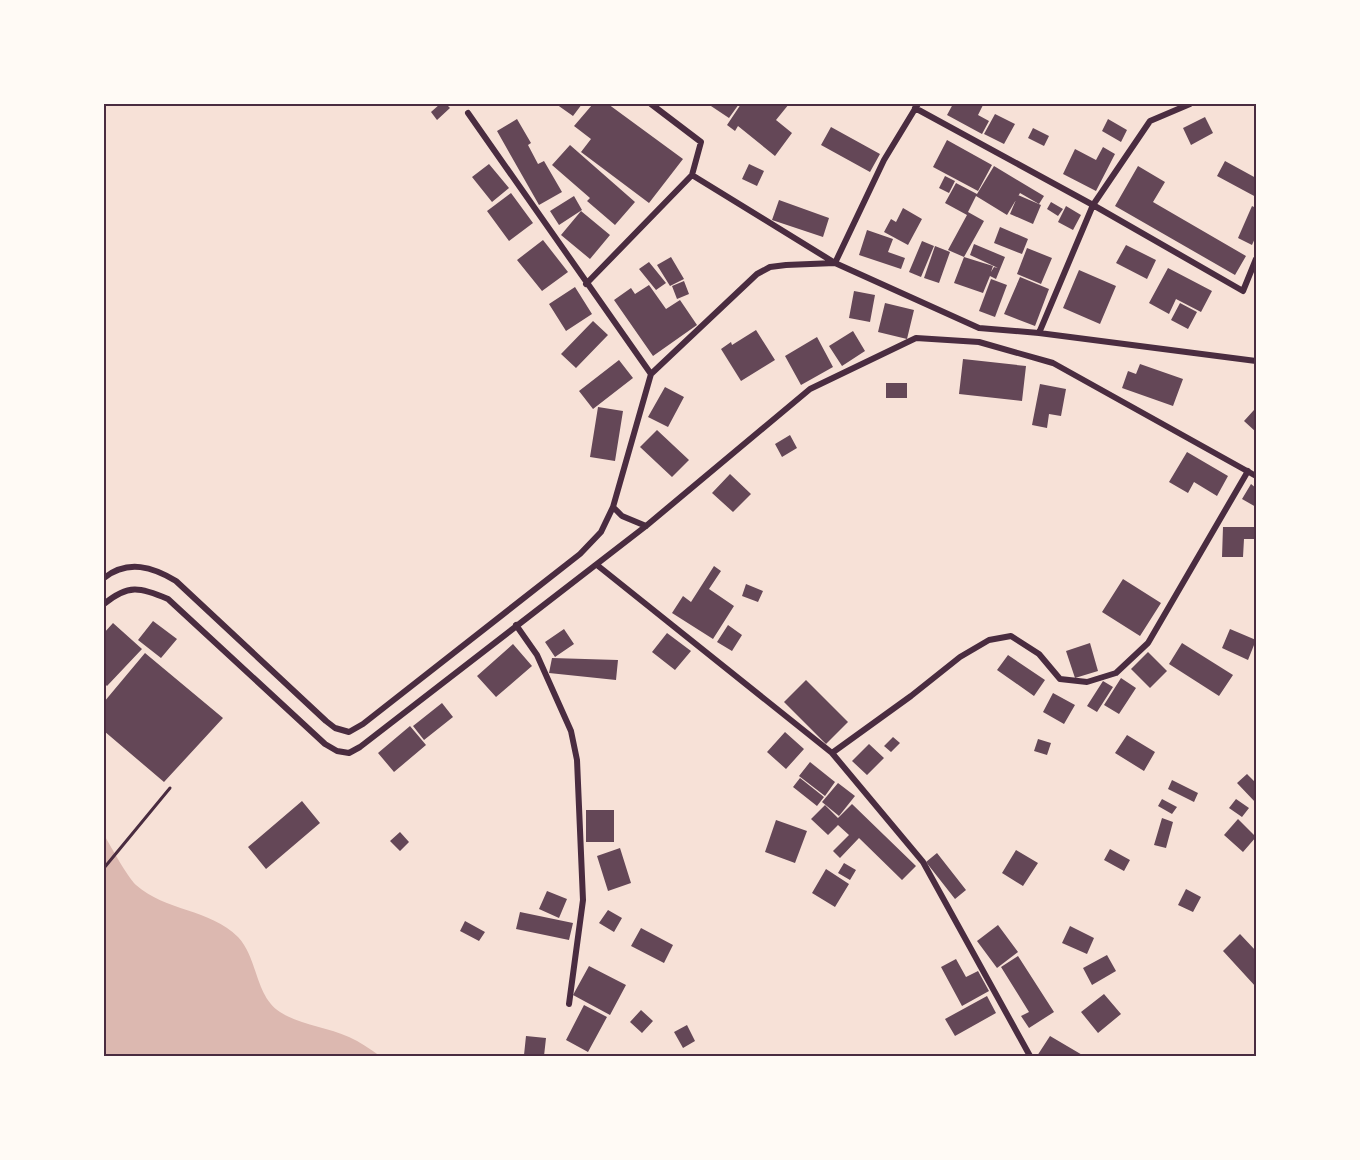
<svg xmlns="http://www.w3.org/2000/svg" width="1360" height="1160" font-family="Lora,serif">
<style>
.water{fill:#dcb8b0}
.building{fill:#644757}
.lines{fill:none;stroke-linecap:round;stroke-linejoin:round}
.path{stroke:#4a2c40;stroke-width:3}
.minor{stroke:#4a2c40;stroke-width:6}
.neatline{fill:none;stroke:#4a2c40;stroke-width:2}
</style>
<rect width="100%" height="100%" fill="#f7e1d7"/>
<!-- water -->
<path class="water" d="M 104,835 C 112,848 126,875 136,885 C 165,911 210,909 238,937 C 258,958 255,996 280,1012 C 300,1025 327,1027 349,1037 C 360,1042 370,1049 380,1056 L 104,1056 Z"/>
<!-- building -->
<path class="building" d="M 440,104 L 446,104 L 450,108 L 437,120 L 431,112 Z
M 556,104 L 582,104 L 573,116 Z
M 590,104 L 608,104 L 683,159 L 649,203 L 581,152 L 591,139 L 574,126 L 592,105 Z
M 708,104 L 739,104 L 729,118 Z
M 741,104 L 789,104 L 776,120 L 792,133 L 775,156 L 738,126 L 735,131 L 727,125 Z
M 953,104 L 983,105 L 978,115 L 989,121 L 982,134 L 947,115 Z
M 995,114 L 1015,124 L 1004,144 L 984,134 Z
M 1205,117 L 1213,133 L 1191,145 L 1183,128 Z
M 517,119 L 531,143 L 528,145 L 538,164 L 544,161 L 562,192 L 539,205 L 497,131 Z
M 1108,119 L 1127,130 L 1121,142 L 1102,131 Z
M 831,127 L 880,154 L 870,172 L 821,145 Z
M 1033,128 L 1049,136 L 1044,146 L 1028,138 Z
M 947,140 L 992,165 L 978,191 L 933,167 Z
M 570,145 L 635,202 L 615,225 L 587,201 L 590,198 L 552,165 Z
M 1103,147 L 1115,154 L 1096,191 L 1063,174 L 1075,149 L 1096,160 Z
M 1225,161 L 1256,178 L 1256,197 L 1217,176 Z
M 489,164 L 509,188 L 492,202 L 472,177 Z
M 749,164 L 764,171 L 757,186 L 742,179 Z
M 994,166 L 1044,196 L 1039,204 L 1020,193 L 1007,215 L 976,196 L 968,212 L 984,221 L 964,257 L 948,250 L 967,215 L 945,203 L 956,183 L 977,194 Z
M 1138,166 L 1165,182 L 1153,202 L 1246,256 L 1235,275 L 1115,206 Z
M 945,176 L 955,181 L 949,193 L 939,188 Z
M 511,193 L 533,223 L 509,241 L 487,211 Z
M 1018,195 L 1041,205 L 1033,224 L 1010,214 Z
M 574,196 L 582,210 L 559,225 L 550,211 Z
M 779,200 L 829,218 L 823,237 L 772,220 Z
M 1051,202 L 1063,209 L 1058,216 L 1047,209 Z
M 1066,206 L 1081,215 L 1073,230 L 1058,222 Z
M 1252,206 L 1256,208 L 1256,236 L 1252,245 L 1238,238 Z
M 903,208 L 922,219 L 908,245 L 884,232 L 891,219 L 896,222 Z
M 581,211 L 610,235 L 590,259 L 561,235 Z
M 1000,227 L 1028,239 L 1022,254 L 994,243 Z
M 867,230 L 893,239 L 888,252 L 905,258 L 901,269 L 859,255 Z
M 543,240 L 568,272 L 542,291 L 517,260 Z
M 922,241 L 934,246 L 921,277 L 909,272 Z
M 974,244 L 1005,257 L 996,279 L 990,276 L 983,293 L 954,283 L 964,257 L 993,266 L 991,272 L 994,267 L 998,268 L 970,255 Z
M 1126,245 L 1156,260 L 1147,279 L 1116,263 Z
M 935,246 L 950,252 L 939,283 L 924,278 Z
M 1027,248 L 1052,258 L 1041,284 L 1017,274 Z
M 671,257 L 684,279 L 670,286 L 657,265 Z
M 649,262 L 666,283 L 656,290 L 639,269 Z
M 1168,268 L 1212,291 L 1201,312 L 1176,299 L 1169,314 L 1149,303 Z
M 1079,270 L 1116,286 L 1100,324 L 1063,308 Z
M 1020,277 L 1049,289 L 1035,326 L 1004,314 Z
M 991,279 L 1007,285 L 995,317 L 979,311 Z
M 684,281 L 689,294 L 677,299 L 672,286 Z
M 649,285 L 666,309 L 680,300 L 697,325 L 653,356 L 614,300 L 631,288 L 635,294 Z
M 575,287 L 592,314 L 566,331 L 549,304 Z
M 854,291 L 875,295 L 870,322 L 849,318 Z
M 885,303 L 914,310 L 907,339 L 878,332 Z
M 1180,303 L 1197,312 L 1188,329 L 1171,320 Z
M 593,321 L 608,335 L 576,368 L 561,354 Z
M 756,330 L 775,360 L 741,381 L 721,349 L 731,342 L 732,345 Z
M 853,331 L 865,351 L 842,366 L 829,346 Z
M 817,337 L 833,367 L 801,385 L 785,356 Z
M 963,359 L 1026,366 L 1022,401 L 959,394 Z
M 619,360 L 633,378 L 593,409 L 579,391 Z
M 1140,364 L 1183,379 L 1173,406 L 1122,388 L 1128,371 L 1136,374 Z
M 886,383 L 907,383 L 907,398 L 886,398 Z
M 1040,384 L 1066,389 L 1061,416 L 1049,414 L 1047,428 L 1032,425 Z
M 665,387 L 684,397 L 668,427 L 648,417 Z
M 598,407 L 623,411 L 615,461 L 590,457 Z
M 1254,410 L 1256,412 L 1256,432 L 1244,421 Z
M 657,430 L 689,460 L 672,477 L 640,447 Z
M 790,435 L 797,448 L 782,457 L 775,444 Z
M 1187,452 L 1228,476 L 1217,496 L 1194,482 L 1188,493 L 1169,482 Z
M 730,474 L 751,494 L 733,512 L 712,493 Z
M 1251,484 L 1256,488 L 1256,507 L 1242,499 Z
M 1223,527 L 1254,527 L 1254,539 L 1244,539 L 1243,557 L 1222,557 Z
M 714,566 L 721,571 L 709,589 L 734,606 L 713,639 L 672,613 L 683,596 L 691,602 Z
M 1123,579 L 1161,603 L 1140,636 L 1102,612 Z
M 746,584 L 763,591 L 758,602 L 742,596 Z
M 153,621 L 177,639 L 161,658 L 138,640 Z
M 113,623 L 142,649 L 107,686 L 104,683 L 104,633 Z
M 728,625 L 742,635 L 732,651 L 717,642 Z
M 564,629 L 574,644 L 555,657 L 545,642 Z
M 1230,629 L 1256,640 L 1248,660 L 1222,648 Z
M 667,633 L 691,651 L 675,670 L 652,652 Z
M 1090,643 L 1098,671 L 1075,678 L 1066,651 Z
M 1182,643 L 1233,675 L 1219,696 L 1169,664 Z
M 513,644 L 532,666 L 496,697 L 477,676 Z
M 1148,652 L 1167,671 L 1150,688 L 1131,669 Z
M 145,653 L 223,718 L 164,782 L 104,731 L 104,702 Z
M 1008,655 L 1045,680 L 1034,696 L 997,670 Z
M 552,658 L 618,660 L 616,680 L 549,673 Z
M 1121,678 L 1136,688 L 1119,714 L 1104,705 Z
M 806,680 L 848,722 L 826,744 L 784,702 Z
M 1103,681 L 1113,687 L 1097,712 L 1087,706 Z
M 1053,693 L 1075,705 L 1064,724 L 1043,712 Z
M 442,703 L 453,717 L 424,740 L 413,726 Z
M 410,726 L 426,745 L 394,772 L 378,753 Z
M 785,732 L 804,749 L 786,769 L 767,752 Z
M 1127,735 L 1155,752 L 1144,771 L 1115,753 Z
M 893,737 L 900,743 L 891,752 L 884,746 Z
M 1038,739 L 1051,743 L 1047,755 L 1034,751 Z
M 869,744 L 884,758 L 867,775 L 852,761 Z
M 810,762 L 835,782 L 825,796 L 799,776 Z
M 1247,774 L 1256,783 L 1256,803 L 1237,783 Z
M 800,778 L 824,797 L 817,806 L 793,787 Z
M 1172,780 L 1198,793 L 1194,802 L 1168,789 Z
M 838,783 L 855,796 L 839,816 L 822,802 Z
M 1162,799 L 1177,807 L 1172,814 L 1158,806 Z
M 1236,799 L 1249,808 L 1242,817 L 1229,808 Z
M 302,801 L 320,823 L 266,869 L 248,847 Z
M 852,804 L 916,866 L 902,880 L 859,838 L 840,858 L 833,851 L 849,835 L 838,825 L 828,835 L 811,819 L 825,805 L 838,818 L 835,821 Z
M 586,810 L 614,810 L 614,842 L 586,842 Z
M 1162,818 L 1173,822 L 1166,848 L 1154,845 Z
M 1238,819 L 1256,837 L 1243,852 L 1224,835 Z
M 776,820 L 807,831 L 795,863 L 765,852 Z
M 400,832 L 409,842 L 400,851 L 390,841 Z
M 620,848 L 631,883 L 608,891 L 597,856 Z
M 1110,849 L 1130,860 L 1124,871 L 1104,860 Z
M 1016,850 L 1038,863 L 1023,886 L 1002,873 Z
M 937,853 L 966,890 L 955,899 L 926,862 Z
M 844,863 L 856,870 L 850,880 L 838,873 Z
M 826,869 L 849,884 L 835,907 L 812,893 Z
M 1186,889 L 1201,897 L 1193,912 L 1178,905 Z
M 547,891 L 567,899 L 559,918 L 539,909 Z
M 608,910 L 622,918 L 614,932 L 599,923 Z
M 520,912 L 573,923 L 569,940 L 516,929 Z
M 465,921 L 485,932 L 479,941 L 460,931 Z
M 998,925 L 1018,952 L 997,968 L 977,941 Z
M 1070,926 L 1094,938 L 1087,954 L 1062,943 Z
M 641,928 L 673,945 L 664,963 L 631,946 Z
M 1240,934 L 1256,951 L 1256,987 L 1223,951 Z
M 1107,955 L 1116,971 L 1092,985 L 1083,968 Z
M 1018,956 L 1054,1012 L 1029,1028 L 1021,1016 L 1029,1012 L 1001,967 Z
M 956,959 L 966,977 L 978,971 L 989,991 L 962,1006 L 941,967 Z
M 589,966 L 626,985 L 610,1015 L 573,995 Z
M 1104,994 L 1121,1014 L 1098,1033 L 1081,1012 Z
M 987,996 L 996,1013 L 955,1036 L 945,1019 Z
M 584,1005 L 607,1017 L 588,1052 L 566,1040 Z
M 641,1010 L 653,1021 L 642,1033 L 630,1022 Z
M 687,1025 L 695,1041 L 683,1048 L 674,1032 Z
M 526,1036 L 546,1038 L 544,1056 L 524,1055 Z
M 1050,1036 L 1084,1056 L 1037,1056 Z"/>
<g class="lines">
<!-- path -->
<path class="path" d="M 104,868 L 170,788"/>
<!-- minor -->
<path class="minor" d="M 651,104 L 701,142 L 692,175
M 915,108 L 1093,205 L 1243,291 L 1256,259
M 468,113 L 651,374
M 586,284 L 692,175 L 835,263 L 884,160 L 918,104
M 1039,333 L 1093,205 L 1150,121 L 1190,104
M 646,526 L 622,516 L 613,507 L 651,374 L 757,274 L 770,267 L 786,265 L 835,263 L 979,328 L 1039,333 L 1256,361
M 597,565 L 832,753 L 923,862 L 1030,1056
M 104,578 C 128,559 153,567 176,581 L 326,721 L 335,728 L 349,732 L 363,724 L 580,554 L 601,532 L 613,507
M 104,604 C 128,584 140,587 168,599 L 325,744 L 337,751 L 349,753 L 360,747 L 646,526 L 810,389 L 916,338 L 979,342 L 1053,363 L 1256,476
M 516,625 L 537,655 L 571,731 L 577,760 L 583,900 L 569,1004
M 832,753 L 911,696 L 960,657 L 989,640 L 1011,636 L 1039,654 L 1060,679 L 1087,682 L 1116,673 L 1148,643 L 1248,471"/>
</g>
<!-- border -->
<rect width="1360" height="1160" fill="none" stroke="#fffaf5" stroke-width="210"/>
<rect x="105" y="105" width="1150" height="950" class="neatline"/>
</svg>
